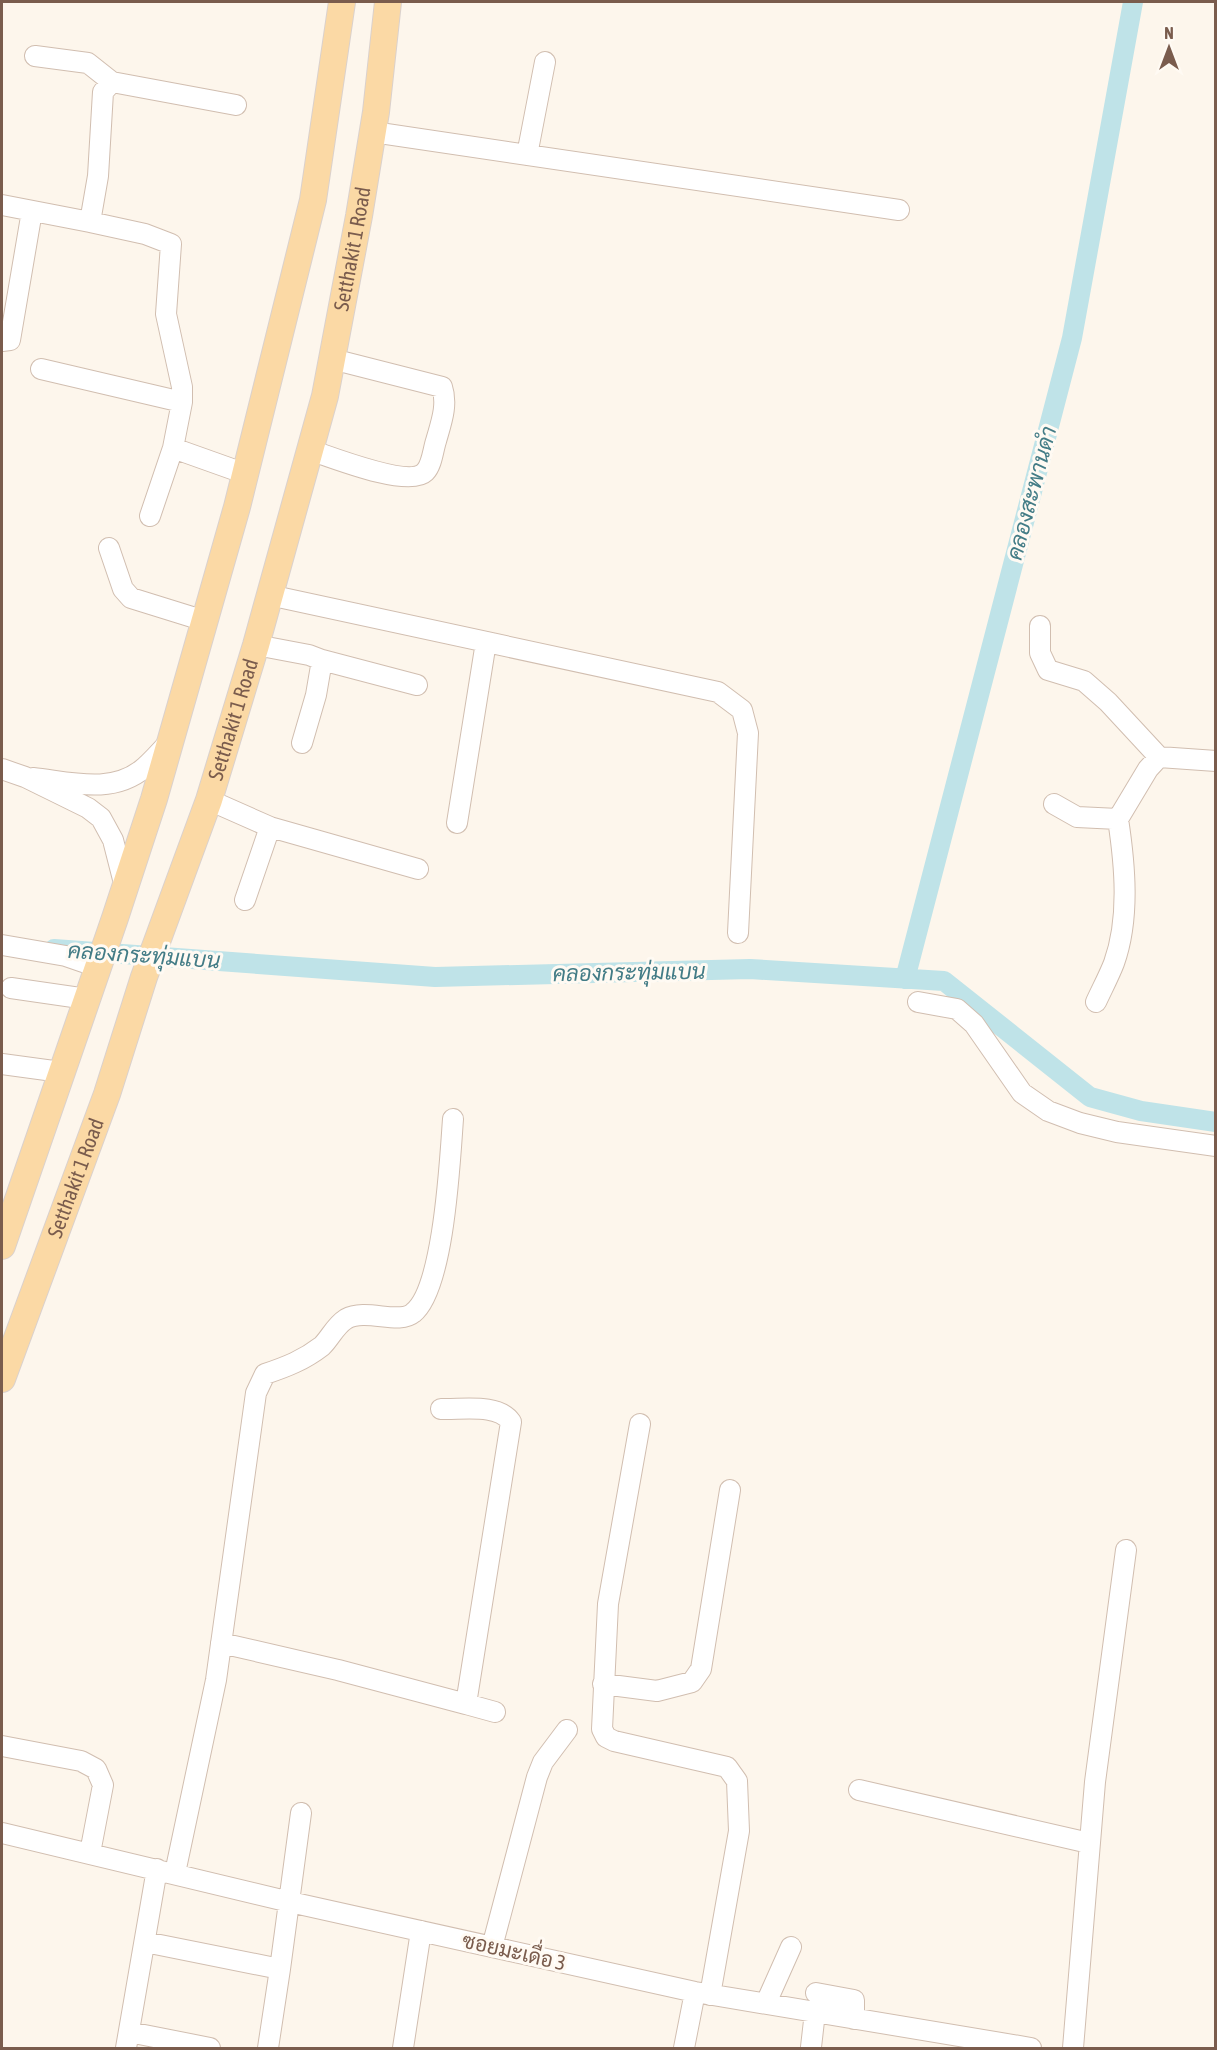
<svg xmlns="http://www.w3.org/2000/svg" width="1217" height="2050" font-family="'Asap Condensed',Sarabun,sans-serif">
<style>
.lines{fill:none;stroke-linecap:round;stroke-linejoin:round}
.canal{stroke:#bfe3e8;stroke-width:20}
.minor-casing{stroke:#d1beb0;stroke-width:22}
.major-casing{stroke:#dad1cd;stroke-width:28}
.minor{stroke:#fff;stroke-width:20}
.major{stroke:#fbd9a5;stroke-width:26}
.labels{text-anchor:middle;stroke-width:6;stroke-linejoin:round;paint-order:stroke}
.street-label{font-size:21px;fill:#7a5c4d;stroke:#fffaf3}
.water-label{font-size:22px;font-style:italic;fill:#437c86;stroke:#fffaf3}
</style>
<rect width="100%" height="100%" fill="#fdf6ec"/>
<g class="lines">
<!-- canal -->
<path class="canal" d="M 54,949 L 435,977 L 750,969 L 944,981 L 1090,1097 L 1141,1111 L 1216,1122
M 905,979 L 1072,338 L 1133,2"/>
<!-- minor casing -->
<g class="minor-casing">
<path id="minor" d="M 35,56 L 88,63 L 112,82
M 236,105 L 112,82 L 103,92 L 98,176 L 90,222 L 145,234 L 171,244 L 166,314 L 182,387 L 182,402 L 173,448 L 246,474
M 373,132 L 899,210
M 527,155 L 545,62
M 2,205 L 90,222
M 2,341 L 10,340 L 32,211
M 41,369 L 182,402
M 310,450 C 331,457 409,488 425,472 C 432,465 433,450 436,441 C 441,423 448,405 442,387 L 332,359
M 150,516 L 173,448
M 109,548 L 123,589 L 131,598 L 205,621
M 269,595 L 718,692 L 742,710 L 748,733 L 738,933
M 1040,626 L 1040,653 L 1048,670 L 1084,681 L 1108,702 L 1159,757 L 1216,761
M 256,645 L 309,655 L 322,660 L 316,695 L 302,743
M 322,660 L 417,685
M 2,769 L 25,777 L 88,808 L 101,818 L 113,840 L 125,887
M 33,778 C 70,782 112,795 144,768 C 153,760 162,750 170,741
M 209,800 L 270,827 L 418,869
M 1054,804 L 1077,817 L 1118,819 L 1148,769 L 1159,757
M 457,823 L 486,642
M 245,900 L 270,827
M 2,945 L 66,956 L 98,967
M 11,988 L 87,999
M 918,1002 L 957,1009 L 974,1024 L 1022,1093 L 1048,1111 L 1080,1123 L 1117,1132 L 1216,1146
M 1096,1002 C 1102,989 1109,976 1114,963 C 1130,918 1125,865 1118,819
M 2,1064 L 61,1072
M 640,1424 L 608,1604 L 602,1729 L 606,1737 L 614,1741 L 727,1767 L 737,1781 L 739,1831 L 710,1995
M 221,1643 L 338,1670 L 466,1704 L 511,1422 C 498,1403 462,1410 441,1409
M 603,1684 L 657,1691 L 692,1682 L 701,1669 L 730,1490
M 466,1704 L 495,1712
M 2,1746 L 81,1761 L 96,1769 L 103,1785 L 90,1853
M 859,1790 L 1089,1843
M 2,1833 L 290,1902 L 695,1992 L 1031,2048
M 175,1873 L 216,1680 L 256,1393 L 265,1374 C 286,1367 304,1360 322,1346 C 331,1337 335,1326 346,1319 C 366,1308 399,1325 413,1313 C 444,1289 450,1159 453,1119
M 145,1942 L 280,1969 L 268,2048
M 492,1947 L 537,1777 L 543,1762 L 567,1730
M 280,1969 L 301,1813
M 816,1993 L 854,2000 L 854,2019
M 766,2003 L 791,1947
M 129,2032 L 210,2048
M 811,2047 L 815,2012
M 126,2048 L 157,1869
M 403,2048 L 421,1931
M 684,2048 L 695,1992
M 1073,2048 L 1095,1782 L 1126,1550"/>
</g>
<!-- major casing -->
<g class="major-casing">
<g id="major">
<path d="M 2,1246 L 115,918 L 154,799 L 237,507 L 313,200 L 342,2"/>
<path id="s1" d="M 2,1379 L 107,1094 L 144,977 L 209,800 L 256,645 L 325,396 L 359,216 L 376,112 L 388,2"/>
</g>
</g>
<!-- minor -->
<use href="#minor" class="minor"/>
<!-- major -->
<use href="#major" class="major"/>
</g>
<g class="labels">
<!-- street labels -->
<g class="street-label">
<text dy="7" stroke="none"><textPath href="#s1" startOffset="1185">Setthakit 1 Road</textPath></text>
<text dy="7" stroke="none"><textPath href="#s1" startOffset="699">Setthakit 1 Road</textPath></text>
<text dy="7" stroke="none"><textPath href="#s1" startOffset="214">Setthakit 1 Road</textPath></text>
<text transform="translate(514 1952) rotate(13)" y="7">ซอยมะเดื่อ 3</text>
</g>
<!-- water labels -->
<g class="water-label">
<text transform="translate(1031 493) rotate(-75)" y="8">คลองสะพานดำ</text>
<text transform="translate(144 955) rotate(4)" y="8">คลองกระทุ่มแบน</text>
<text transform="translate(629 972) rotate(-1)" y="8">คลองกระทุ่มแบน</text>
</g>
</g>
<!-- border -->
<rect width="1217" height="2050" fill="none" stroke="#7a5c4d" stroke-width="6"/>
<!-- north arrow -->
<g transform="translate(1169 48)" stroke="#fffaf3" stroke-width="4.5" paint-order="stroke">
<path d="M0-4.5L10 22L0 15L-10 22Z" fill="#7a5c4d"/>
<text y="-9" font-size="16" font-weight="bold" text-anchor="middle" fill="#7a5c4d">N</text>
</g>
</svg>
